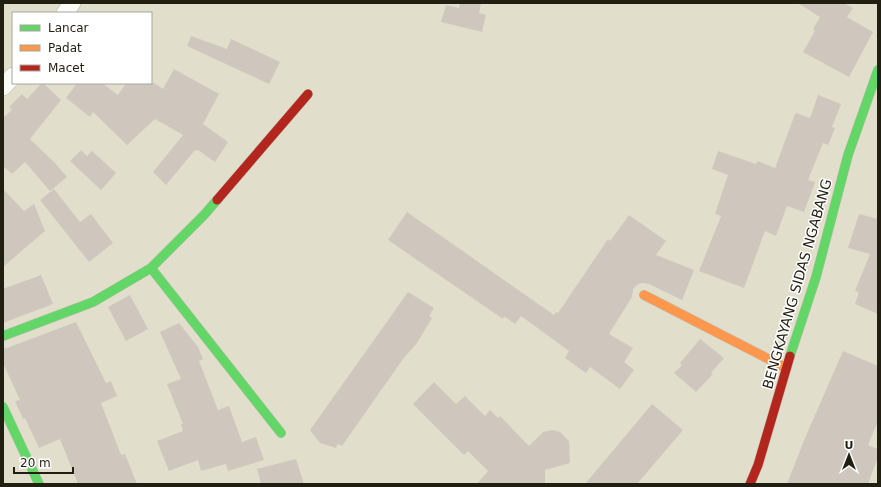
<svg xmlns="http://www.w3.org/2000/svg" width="881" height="487" font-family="'DejaVu Sans',sans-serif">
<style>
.building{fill:#cfc7be}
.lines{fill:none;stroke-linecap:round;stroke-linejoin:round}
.street-casing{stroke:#bdbaab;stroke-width:18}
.fast-casing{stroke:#bdbaab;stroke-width:10}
.slow-casing{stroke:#bdbaab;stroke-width:10}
.jam-casing{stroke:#bdbaab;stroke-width:10}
.street{stroke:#fafaf7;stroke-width:17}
.fast{stroke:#63d668;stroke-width:9}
.slow{stroke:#ff974d;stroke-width:9}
.jam{stroke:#b3261e;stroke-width:9}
.labels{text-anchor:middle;stroke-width:3;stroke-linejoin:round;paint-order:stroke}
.street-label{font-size:14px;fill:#211e12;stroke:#fff}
</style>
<rect width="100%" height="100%" fill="#e1decb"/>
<!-- building -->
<path class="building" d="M 460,3 L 481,3 L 479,13 L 486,15 L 482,32 L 441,22 L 446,5 L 459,8 Z
M 798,3 L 844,3 L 853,8 L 847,17 L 873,32 L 849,77 L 803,52 L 815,31 L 813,29 L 820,17 Z
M 191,36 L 227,49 L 231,39 L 280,62 L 269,84 L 187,46 Z
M 174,69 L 219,94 L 203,124 L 228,142 L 215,162 L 198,150 L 197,151 L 195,150 L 166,185 L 153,172 L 183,135 L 155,119 L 127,145 L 93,112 L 90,117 L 66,98 L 77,83 L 102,83 L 118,95 L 126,83 L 154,83 L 163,89 Z
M 42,83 L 43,83 L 61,100 L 30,139 L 55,163 L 67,177 L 50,191 L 25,162 L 12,174 L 3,166 L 3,118 L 12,110 L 9,107 L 22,94 L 27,99 Z
M 818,95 L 841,104 L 832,127 L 835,128 L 828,145 L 823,143 L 808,180 L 815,182 L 804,212 L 787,206 L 776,236 L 765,231 L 744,288 L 699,271 L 721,216 L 715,214 L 728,175 L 712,169 L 718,151 L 756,164 L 758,161 L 775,168 L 795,114 L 796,113 L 810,118 Z
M 81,150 L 87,156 L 92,151 L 116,173 L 101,190 L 70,161 Z
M 3,189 L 24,211 L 34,204 L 45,231 L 3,267 Z
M 54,189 L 80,222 L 91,214 L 113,243 L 89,262 L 40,200 Z
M 407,212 L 554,315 L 556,312 L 558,313 L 608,239 L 610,241 L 629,215 L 666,241 L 656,255 L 694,270 L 682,300 L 649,284 L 643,283 L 638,284 L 633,289 L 632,297 L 609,334 L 633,348 L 624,362 L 634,370 L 620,389 L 590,367 L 586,373 L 565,358 L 569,351 L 521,316 L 515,324 L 504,316 L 503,319 L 388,240 Z
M 859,214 L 878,219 L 878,314 L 855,304 L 859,292 L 855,291 L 870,254 L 848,248 Z
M 41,275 L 53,304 L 3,323 L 3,289 Z
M 408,292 L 434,308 L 429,316 L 432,318 L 417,343 L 403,359 L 342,446 L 338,444 L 336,448 L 320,443 L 310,430 Z
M 130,295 L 148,329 L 126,341 L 108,307 Z
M 76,322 L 106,383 L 111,381 L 117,396 L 101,403 L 121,455 L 125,454 L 137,484 L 78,484 L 60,439 L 39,448 L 25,418 L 23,419 L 15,401 L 20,400 L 3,363 L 3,348 L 7,348 Z
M 179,323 L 198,347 L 203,359 L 199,361 L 218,410 L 229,406 L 242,442 L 256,437 L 264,460 L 228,471 L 226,464 L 201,471 L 198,460 L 169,471 L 157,441 L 183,431 L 181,424 L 183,424 L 167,384 L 181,379 L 160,332 Z
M 700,339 L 724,358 L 711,373 L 713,374 L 696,392 L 674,373 L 682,365 L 680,363 Z
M 843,351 L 878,366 L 878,421 L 868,445 L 878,449 L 878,457 L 868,484 L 787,484 L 805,438 Z
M 434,382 L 456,404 L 465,396 L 485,416 L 490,410 L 498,418 L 500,416 L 529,446 L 543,432 L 552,430 L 560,432 L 569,441 L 570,463 L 545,470 L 545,484 L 477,484 L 488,471 L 468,451 L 464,455 L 413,404 Z
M 652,404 L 683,430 L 637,484 L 585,484 Z
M 296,459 L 304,484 L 261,484 L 257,469 Z"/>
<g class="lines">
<!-- street casing -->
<g class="street-casing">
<path id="street" d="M 65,13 L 72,3
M 3,87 L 13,76"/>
</g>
<!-- fast casing -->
<g class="fast-casing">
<path id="fast" d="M 151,268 L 281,433
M 3,336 L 93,302 L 151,268 L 204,215 L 217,200
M 790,356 L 816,277 L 848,155 L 878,70
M 3,407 L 39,484"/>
</g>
<!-- slow casing -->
<g class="slow-casing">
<path id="slow" d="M 644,295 L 786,368"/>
</g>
<!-- jam casing -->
<g class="jam-casing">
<path id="jam" d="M 217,200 L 308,94
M 750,484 L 758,465 L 790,356"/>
</g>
<!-- street -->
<use href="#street" class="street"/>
<!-- fast -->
<use href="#fast" class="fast"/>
<!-- slow -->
<use href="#slow" class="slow"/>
<!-- jam -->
<use href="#jam" class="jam"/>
</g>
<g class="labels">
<!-- street labels -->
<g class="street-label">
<text transform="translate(797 284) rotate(-74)" y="5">BENGKAYANG SIDAS NGABANG</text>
</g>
</g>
<!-- border -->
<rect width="881" height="487" fill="none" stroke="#211e12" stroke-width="8"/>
<!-- legend -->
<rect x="12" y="12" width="140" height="72" fill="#ffffff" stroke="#a6a5a0"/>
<rect x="20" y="25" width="20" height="6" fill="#63d668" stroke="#a6a5a0"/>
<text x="48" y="32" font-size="12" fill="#211e12">Lancar</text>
<rect x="20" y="45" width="20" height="6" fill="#ff974d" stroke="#a6a5a0"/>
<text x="48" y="52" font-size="12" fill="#211e12">Padat</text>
<rect x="20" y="65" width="20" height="6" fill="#b3261e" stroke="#a6a5a0"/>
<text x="48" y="72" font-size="12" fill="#211e12">Macet</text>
<!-- north arrow -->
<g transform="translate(849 455)" stroke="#ffffff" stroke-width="3" paint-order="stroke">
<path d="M0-3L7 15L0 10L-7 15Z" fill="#211e12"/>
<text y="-6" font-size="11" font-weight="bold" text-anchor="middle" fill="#211e12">U</text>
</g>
<!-- scale -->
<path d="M14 467v6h59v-6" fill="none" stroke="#211e12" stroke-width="2"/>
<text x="20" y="467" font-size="12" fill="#211e12" stroke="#ffffff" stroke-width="3" paint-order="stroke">20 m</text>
</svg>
